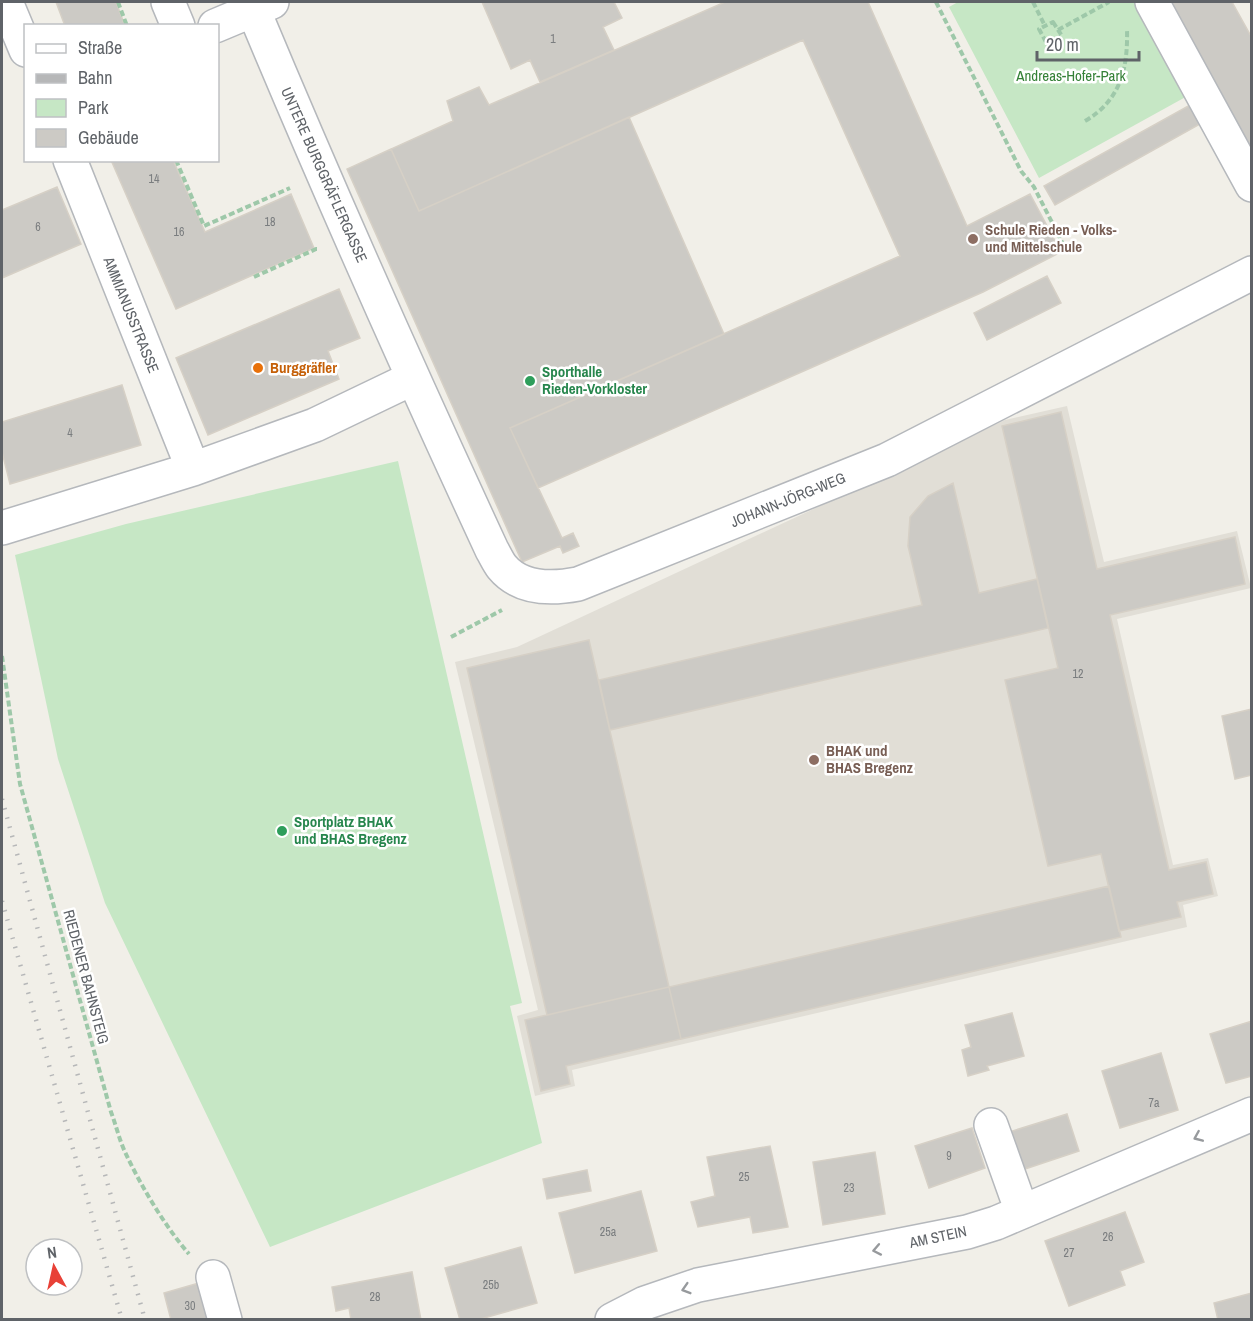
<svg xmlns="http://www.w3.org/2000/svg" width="1253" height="1321" font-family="'Archivo Narrow',sans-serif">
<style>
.education{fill:#e1ded6}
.green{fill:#c6e7c5}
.building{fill:#cccac5;stroke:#d6d0c6;stroke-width:1.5}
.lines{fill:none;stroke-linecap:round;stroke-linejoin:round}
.minor-casing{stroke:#b5b8bc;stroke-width:36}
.path{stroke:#9ec8a9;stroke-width:4;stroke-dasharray:6 3;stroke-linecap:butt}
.minor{stroke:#fff;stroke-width:33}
.rail{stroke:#b6b7b8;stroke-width:4.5;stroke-dasharray:1.5 8;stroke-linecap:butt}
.oneway{stroke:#979a9d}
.education-dot{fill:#8d6e63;stroke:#fff;stroke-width:2}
.food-dot{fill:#e8710a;stroke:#fff;stroke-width:2}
.leisure-dot{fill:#2e9e5b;stroke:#fff;stroke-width:2}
.labels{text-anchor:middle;stroke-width:5;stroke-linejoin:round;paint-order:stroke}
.number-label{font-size:12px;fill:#7a7d7f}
.park-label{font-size:15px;fill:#358137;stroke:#fff}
.street-label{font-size:15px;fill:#5f6368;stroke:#fff}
.education-label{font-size:15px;font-weight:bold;fill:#785e54;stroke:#fff;text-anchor:start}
.food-label{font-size:15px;font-weight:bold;fill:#c56008;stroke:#fff;text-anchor:start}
.leisure-label{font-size:15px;font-weight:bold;fill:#27864d;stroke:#fff;text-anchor:start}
</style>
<rect width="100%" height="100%" fill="#f1efe8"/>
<!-- education -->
<path class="education" d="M 1067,406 L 1104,562 L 1237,531 L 1251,588 L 1117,619 L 1173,865 L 1208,858 L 1218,896 L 1183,905 L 1187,927 L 572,1070 L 575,1086 L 535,1096 L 517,1016 L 538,1010 L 455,662 L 517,647 L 1005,420 Z"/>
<!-- green -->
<path class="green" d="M 958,2 L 1142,2 L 1191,94 L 1039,178 L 949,7 Z
M 398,461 L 522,1003 L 510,1006 L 542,1143 L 270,1247 L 105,903 L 58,759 L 15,555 L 126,524 Z"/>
<!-- building -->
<path class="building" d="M 56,2 L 116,2 L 125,26 L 65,26 Z
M 482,2 L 614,2 L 622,18 L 603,27 L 614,50 L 540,82 L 530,60 L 511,69 Z
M 725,2 L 868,2 L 967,226 L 1030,194 L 1061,252 L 983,292 L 538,488 L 510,428 L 900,256 L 803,40 L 419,211 L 391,149 L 453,121 L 447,101 L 479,87 L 489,105 Z
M 1163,2 L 1232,2 L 1252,38 L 1252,147 L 1245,151 Z
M 1190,105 L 1200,124 L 1055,205 L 1044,186 Z
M 629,117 L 724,334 L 510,428 L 562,538 L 573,533 L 579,546 L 563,553 L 560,546 L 522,562 L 347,169 L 391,149 L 419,211 Z
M 111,160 L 173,160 L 205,232 L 291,194 L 314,248 L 176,309 Z
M 57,187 L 81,244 L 2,278 L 2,210 Z
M 1047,276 L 1061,303 L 987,340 L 974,313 Z
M 339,289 L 360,338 L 328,351 L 339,379 L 208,435 L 176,358 Z
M 122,385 L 141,445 L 10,484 L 2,452 L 2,422 Z
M 1061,412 L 1097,569 L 1235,537 L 1245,584 L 1110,615 L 1169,870 L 1206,862 L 1213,894 L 1177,902 L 1181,917 L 1119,931 L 1101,854 L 1048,866 L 1005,680 L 1058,668 L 1002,426 Z
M 953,483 L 979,593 L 1037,579 L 1048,628 L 610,730 L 599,680 L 922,605 L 908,546 L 910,517 L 928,496 Z
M 589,640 L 669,987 L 547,1015 L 467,668 Z
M 1252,709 L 1252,775 L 1235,779 L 1222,716 Z
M 1109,886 L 1121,937 L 681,1039 L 669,987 Z
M 669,987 L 681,1039 L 566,1066 L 570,1084 L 541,1091 L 525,1020 Z
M 1012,1013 L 1024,1056 L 987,1066 L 989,1070 L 968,1076 L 962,1050 L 971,1047 L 965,1025 Z
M 1252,1021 L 1252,1076 L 1226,1083 L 1210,1034 Z
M 1161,1053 L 1178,1110 L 1120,1128 L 1102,1071 Z
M 1067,1114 L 1079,1151 L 1019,1171 L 1006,1133 Z
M 972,1128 L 985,1168 L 929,1188 L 915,1146 Z
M 770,1146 L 788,1227 L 753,1233 L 750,1217 L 698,1227 L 691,1202 L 715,1196 L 707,1157 Z
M 875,1152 L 885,1214 L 823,1225 L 813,1162 Z
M 587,1170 L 591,1191 L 547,1199 L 543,1179 Z
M 641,1191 L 657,1251 L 575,1273 L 559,1213 Z
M 1125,1212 L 1144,1262 L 1120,1271 L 1125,1285 L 1069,1306 L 1045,1241 Z
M 521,1247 L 537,1303 L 477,1320 L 460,1320 L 445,1268 Z
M 412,1272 L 421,1320 L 351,1320 L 349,1308 L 336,1311 L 332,1287 Z
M 206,1281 L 217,1320 L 171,1320 L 164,1293 Z
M 1252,1293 L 1252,1320 L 1218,1320 L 1214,1303 Z"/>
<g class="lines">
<!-- minor casing -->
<g class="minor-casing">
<path id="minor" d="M 6,2 L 26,50
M 168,2 L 178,26
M 1152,2 L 1252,185
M 253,9 C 329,191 409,371 492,550 C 495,555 498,562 502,567 C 521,590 552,589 578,584 L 887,460 L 1252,273
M 215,26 L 272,2
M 70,160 L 193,469
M 2,528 L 193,469 L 315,425 L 413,378
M 991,1125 L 1022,1212
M 213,1277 L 225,1320
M 612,1320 L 645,1303 L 698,1285 L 967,1232 L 996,1223 L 1252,1114"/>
</g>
<!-- path -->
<path class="path" d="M 118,2 L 127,26
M 936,2 L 1021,171 L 1034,187 L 1065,248
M 1033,2 L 1045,26
M 1053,22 L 1062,36 L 1047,44 L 1039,29 Z
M 1058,30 L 1109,2
M 1085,121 C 1121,100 1128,68 1127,29
M 176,160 L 204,226 L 290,188
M 254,277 L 316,249 L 319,249
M 451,637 L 502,610
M 2,656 L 20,784 L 111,1112 C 116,1125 119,1139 125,1152 C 141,1186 164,1225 189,1254"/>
<!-- minor -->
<use href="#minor" class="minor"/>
<!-- rail -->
<path class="rail" d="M 2,799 L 145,1320
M 2,901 L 122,1320"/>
</g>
<!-- one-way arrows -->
<defs><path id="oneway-chevron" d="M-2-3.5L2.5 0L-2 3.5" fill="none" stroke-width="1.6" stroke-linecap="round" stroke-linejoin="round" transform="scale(1.5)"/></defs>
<g class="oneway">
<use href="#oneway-chevron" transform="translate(1198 1137) rotate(157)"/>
<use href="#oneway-chevron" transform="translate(877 1250) rotate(169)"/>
<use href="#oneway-chevron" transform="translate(686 1289) rotate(163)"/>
</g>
<!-- markers -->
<g class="education-dot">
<circle cx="973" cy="239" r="6"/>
<circle cx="814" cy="760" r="6"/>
</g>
<circle class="food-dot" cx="258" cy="368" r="6"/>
<g class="leisure-dot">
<circle cx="530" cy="381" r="6"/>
<circle cx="282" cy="831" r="6"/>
</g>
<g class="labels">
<!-- number labels -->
<g class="number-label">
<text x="553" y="43">1</text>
<text x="154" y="183">14</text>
<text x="270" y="226">18</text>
<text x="38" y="231">6</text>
<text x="179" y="236">16</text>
<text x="70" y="437">4</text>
<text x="1078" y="678">12</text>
<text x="1154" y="1107">7a</text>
<text x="949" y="1160">9</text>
<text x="744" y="1181">25</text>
<text x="849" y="1192">23</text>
<text x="608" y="1236">25a</text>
<text x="1108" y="1241">26</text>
<text x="1069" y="1257">27</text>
<text x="491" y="1289">25b</text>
<text x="375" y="1301">28</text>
<text x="190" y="1310">30</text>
</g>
<!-- park labels -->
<g class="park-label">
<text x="1071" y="81">Andreas-Hofer-Park</text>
</g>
<!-- street labels -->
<g class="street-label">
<text transform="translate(324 175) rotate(66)" y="5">UNTERE BURGGRÄFLERGASSE</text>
<text transform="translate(131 315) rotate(68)" y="5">AMMIANUSSTRASSE</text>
<text transform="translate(788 500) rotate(-22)" y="5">JOHANN-JÖRG-WEG</text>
<text transform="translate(86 977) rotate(75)" y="5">RIEDENER BAHNSTEIG</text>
<text transform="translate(938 1237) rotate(-12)" y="5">AM STEIN</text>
</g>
<!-- education labels -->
<g class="education-label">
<text x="985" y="235">Schule Rieden - Volks-<tspan x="985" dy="17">und Mittelschule</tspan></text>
<text x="826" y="756">BHAK und<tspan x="826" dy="17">BHAS Bregenz</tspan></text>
</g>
<!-- food labels -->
<g class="food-label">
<text x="270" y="373">Burggräfler</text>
</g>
<!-- leisure labels -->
<g class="leisure-label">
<text x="542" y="377">Sporthalle<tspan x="542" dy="17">Rieden-Vorkloster</tspan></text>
<text x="294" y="827">Sportplatz BHAK<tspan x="294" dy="17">und BHAS Bregenz</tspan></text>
</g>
</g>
<!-- border -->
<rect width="1253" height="1321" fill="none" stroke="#5f6368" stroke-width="6"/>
<!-- legend -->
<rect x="24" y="24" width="195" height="138" fill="#ffffff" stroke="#bfc1c3" stroke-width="1.5"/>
<rect x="36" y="44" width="30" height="9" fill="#ffffff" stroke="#bfc1c3" stroke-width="1.5"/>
<text x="78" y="54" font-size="18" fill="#5f6368">Straße</text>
<rect x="36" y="74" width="30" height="9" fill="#b6b7b8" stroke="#bfc1c3" stroke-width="1.5"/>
<text x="78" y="84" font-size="18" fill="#5f6368">Bahn</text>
<rect x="36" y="99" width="30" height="18" fill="#c6e7c5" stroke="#bfc1c3" stroke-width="1.5"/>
<text x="78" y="114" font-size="18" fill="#5f6368">Park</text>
<rect x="36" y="129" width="30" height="18" fill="#cccac5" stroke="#bfc1c3" stroke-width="1.5"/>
<text x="78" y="144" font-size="18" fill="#5f6368">Gebäude</text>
<!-- north arrow -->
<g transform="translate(54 1267) rotate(352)"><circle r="28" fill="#ffffff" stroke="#bfc1c3" stroke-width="1.5"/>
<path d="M0-4.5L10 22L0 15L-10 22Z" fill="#e84137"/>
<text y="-9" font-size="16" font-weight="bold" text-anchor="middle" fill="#5f6368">N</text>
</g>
<!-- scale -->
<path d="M1037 51v9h102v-9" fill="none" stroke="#5f6368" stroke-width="3"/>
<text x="1046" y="51" font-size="18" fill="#5f6368" stroke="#ffffff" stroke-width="4.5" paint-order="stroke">20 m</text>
</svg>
